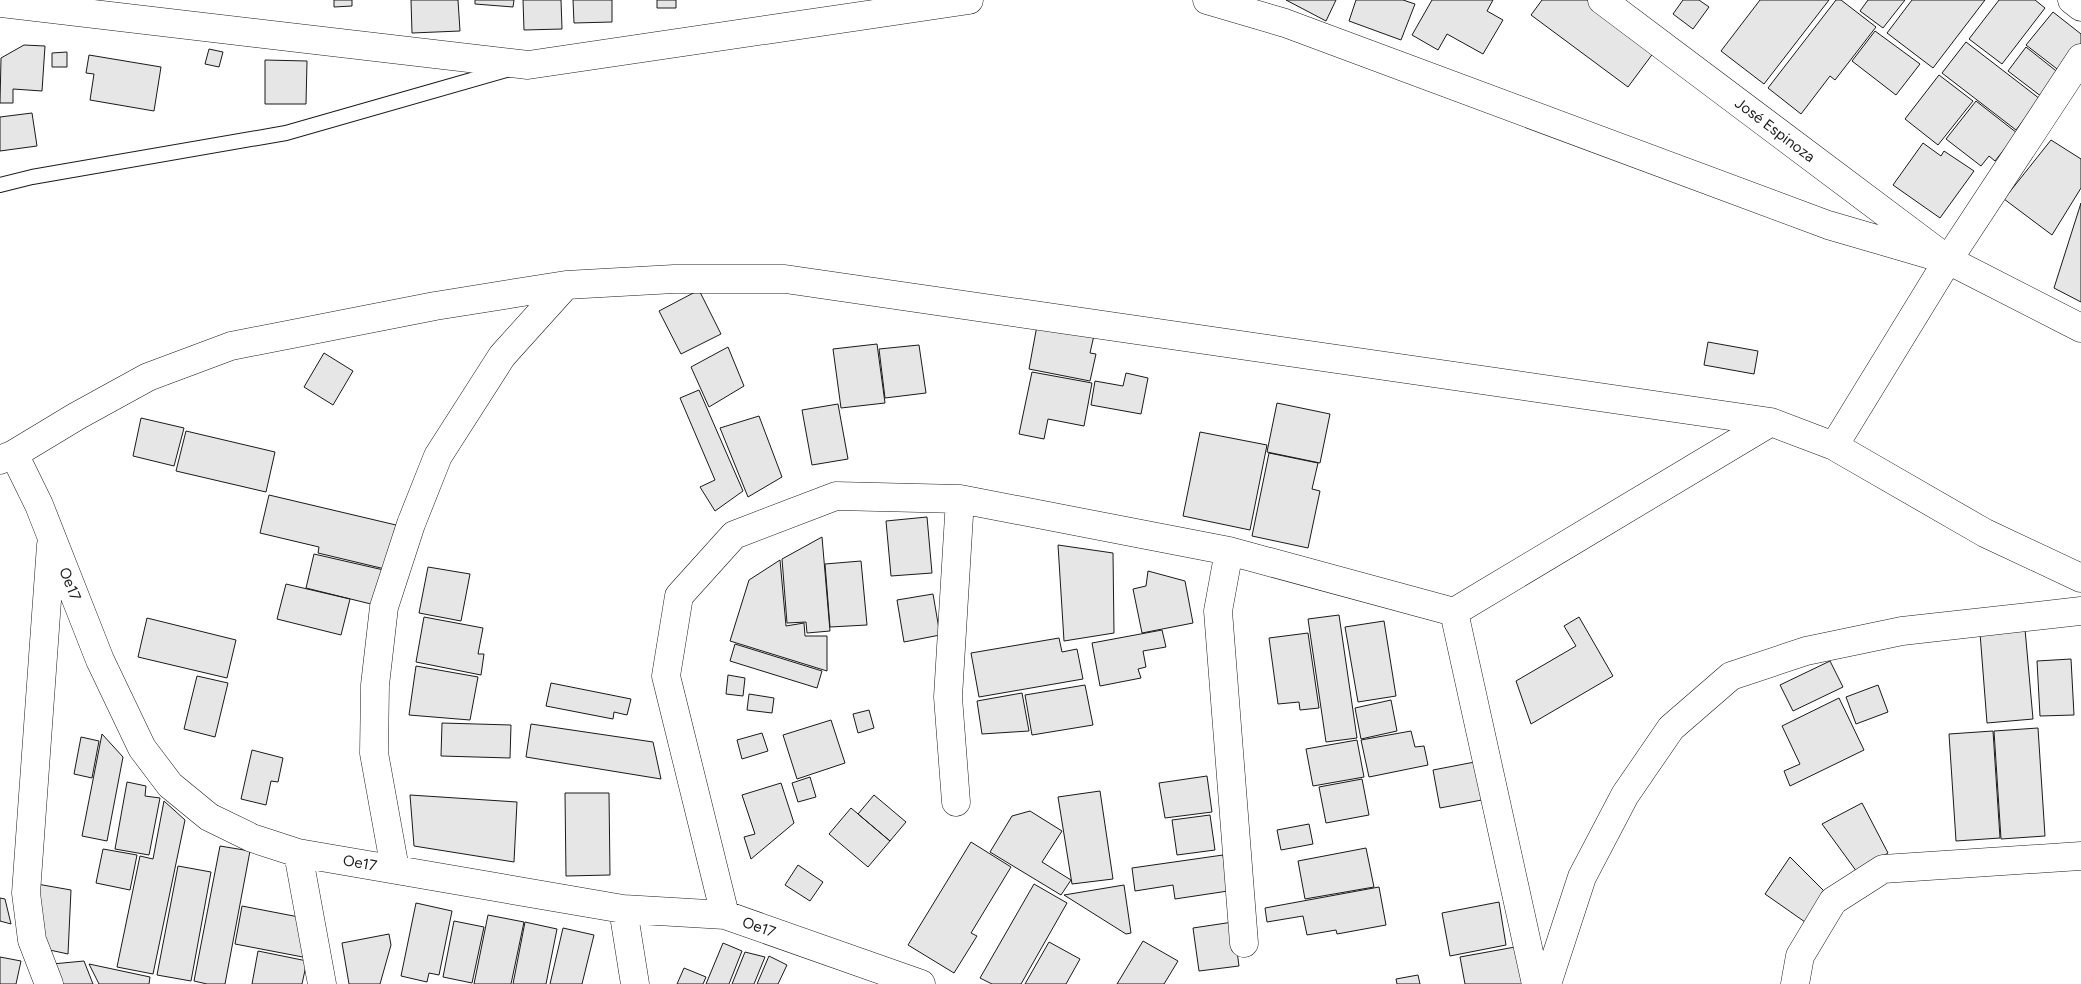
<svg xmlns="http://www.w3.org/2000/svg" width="2081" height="984" font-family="Figtree,sans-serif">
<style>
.building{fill:#e6e6e6;stroke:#1a1a1a}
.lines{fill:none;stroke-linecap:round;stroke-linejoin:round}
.lane-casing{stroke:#1a1a1a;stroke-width:16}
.street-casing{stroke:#1a1a1a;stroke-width:29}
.lane{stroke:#fff;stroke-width:14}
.street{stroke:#fff;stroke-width:28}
.labels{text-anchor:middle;stroke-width:4;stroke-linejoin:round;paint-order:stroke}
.street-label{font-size:15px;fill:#1a1a1a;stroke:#fff}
</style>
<rect width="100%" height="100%" fill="#fff"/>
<!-- building -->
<path class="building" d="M 334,0 L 352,0 L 352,6 L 334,7 Z
M 411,0 L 458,0 L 460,31 L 412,33 Z
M 475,0 L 514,0 L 513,7 L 475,4 Z
M 523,0 L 561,0 L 562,29 L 524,30 Z
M 573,0 L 612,0 L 612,22 L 574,23 Z
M 657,0 L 676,0 L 676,8 L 657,8 Z
M 1286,0 L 1336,0 L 1326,21 Z
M 1356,0 L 1403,0 L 1415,4 L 1401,40 L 1349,21 Z
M 1432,0 L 1493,0 L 1487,11 L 1503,20 L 1483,54 L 1447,34 L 1438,50 L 1412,35 Z
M 1542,0 L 1591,0 L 1657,48 L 1628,87 L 1531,15 Z
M 1683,0 L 1699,0 L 1709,7 L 1693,29 L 1673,14 Z
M 1760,0 L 1829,0 L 1764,84 L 1721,51 Z
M 1836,0 L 1841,0 L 1876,27 L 1835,80 L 1830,76 L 1801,114 L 1768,88 Z
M 1868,0 L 1905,0 L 1883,28 L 1860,11 Z
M 1912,0 L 1985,0 L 1933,68 L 1887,33 Z
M 1999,0 L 2035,0 L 2045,8 L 2002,64 L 1969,39 Z
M 2053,12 L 2081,34 L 2081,47 L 2061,72 L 2026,45 Z
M 1875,31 L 1920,64 L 1896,95 L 1852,61 Z
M 1966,42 L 2040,99 L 2016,130 L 1942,73 Z
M 24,45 L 45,46 L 42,91 L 13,89 L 13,103 L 0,103 L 1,58 Z
M 2026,47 L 2060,74 L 2042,97 L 2008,71 Z
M 209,49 L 223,52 L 219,67 L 205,64 Z
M 67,52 L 67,67 L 52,67 L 52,53 Z
M 89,55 L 161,67 L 154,111 L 90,100 L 94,74 L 86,73 Z
M 265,60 L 307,61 L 306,104 L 265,104 Z
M 1939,75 L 1973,101 L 1938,145 L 1905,119 Z
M 1976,101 L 2017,133 L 1995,161 L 1989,156 L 1981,166 L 1946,139 Z
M 32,113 L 37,146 L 0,151 L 0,117 Z
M 2051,140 L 2081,159 L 2081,188 L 2052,235 L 2004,199 Z
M 1923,143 L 1941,156 L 1944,151 L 1974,171 L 1940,218 L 1893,185 Z
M 2081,203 L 2081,302 L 2054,288 Z
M 699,290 L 721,334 L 681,354 L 659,311 Z
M 1038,320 L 1095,331 L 1090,353 L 1096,354 L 1090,381 L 1029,369 Z
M 1708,342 L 1758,351 L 1754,374 L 1704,365 Z
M 877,344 L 885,403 L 841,408 L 833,349 Z
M 919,345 L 926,393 L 885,398 L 879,349 Z
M 728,347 L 744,386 L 709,407 L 691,367 Z
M 324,353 L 353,371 L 333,405 L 304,387 Z
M 1032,372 L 1092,383 L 1084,426 L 1048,419 L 1044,439 L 1019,434 Z
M 1126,373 L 1148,378 L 1141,414 L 1091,405 L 1095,381 L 1123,386 Z
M 699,390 L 743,491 L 715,511 L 700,487 L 715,480 L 680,398 Z
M 1277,403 L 1330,414 L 1320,463 L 1267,452 Z
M 838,404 L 848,459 L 812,465 L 802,410 Z
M 759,416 L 782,477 L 748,497 L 720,428 Z
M 141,418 L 184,428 L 174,466 L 133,456 Z
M 186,431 L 275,452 L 266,492 L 176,471 Z
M 1200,432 L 1267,445 L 1250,530 L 1183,516 Z
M 1269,453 L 1318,463 L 1312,489 L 1320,491 L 1308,548 L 1252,536 Z
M 269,495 L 396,525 L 385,569 L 318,553 L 319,547 L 260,533 Z
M 927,517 L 932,573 L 891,576 L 886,521 Z
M 822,537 L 830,631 L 807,633 L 806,622 L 787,623 L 782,559 Z
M 1058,545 L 1113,553 L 1114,633 L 1064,641 Z
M 314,554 L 388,571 L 379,606 L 306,588 Z
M 780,560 L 786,626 L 804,623 L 805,636 L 827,636 L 827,671 L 730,641 L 749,580 Z
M 861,561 L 867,625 L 830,627 L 825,564 Z
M 428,567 L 470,574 L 461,621 L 419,613 Z
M 1148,571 L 1185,581 L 1193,623 L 1142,633 L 1133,589 L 1146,586 Z
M 286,584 L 350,599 L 341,635 L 277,619 Z
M 933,594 L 940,635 L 904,642 L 897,600 Z
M 1339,615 L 1357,738 L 1326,742 L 1308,619 Z
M 424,617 L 483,628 L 478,654 L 484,654 L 481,675 L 416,662 Z
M 1579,617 L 1613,676 L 1531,724 L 1516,681 L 1576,646 L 1564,626 Z
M 147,618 L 236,640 L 227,678 L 138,657 Z
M 1384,621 L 1396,696 L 1358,702 L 1345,627 Z
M 2025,629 L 2033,719 L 1987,723 L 1980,633 Z
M 1162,630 L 1166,647 L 1143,651 L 1146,667 L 1138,669 L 1141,678 L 1100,686 L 1092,643 Z
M 1308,633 L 1319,708 L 1300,710 L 1299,702 L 1278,704 L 1269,638 Z
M 1059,638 L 1062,652 L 1077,649 L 1083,679 L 979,697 L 971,653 Z
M 735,644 L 822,671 L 817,688 L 730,661 Z
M 2071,659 L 2074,715 L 2040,716 L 2037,661 Z
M 1830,661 L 1843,687 L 1793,711 L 1780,685 Z
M 416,666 L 478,677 L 470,720 L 409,715 Z
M 728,675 L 745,678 L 743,696 L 726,694 Z
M 197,676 L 228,683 L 215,737 L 184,729 Z
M 551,683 L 631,699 L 627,715 L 614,712 L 613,719 L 546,706 Z
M 1085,685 L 1093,725 L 1032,735 L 1025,695 Z
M 1878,685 L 1888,712 L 1856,724 L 1846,697 Z
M 1022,693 L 1029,731 L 982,734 L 977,701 Z
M 749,694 L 774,698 L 772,713 L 747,710 Z
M 1839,698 L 1864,750 L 1790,786 L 1784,771 L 1800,764 L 1782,726 Z
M 1391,700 L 1397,731 L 1361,739 L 1355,708 Z
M 869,710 L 874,728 L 858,733 L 853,714 Z
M 831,720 L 845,763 L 797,779 L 783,735 Z
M 442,723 L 511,725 L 510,758 L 441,756 Z
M 531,724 L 653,742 L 661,779 L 526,757 Z
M 2038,728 L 2045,836 L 2001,839 L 1994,731 Z
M 1411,731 L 1415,747 L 1424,746 L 1428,765 L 1369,777 L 1361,740 Z
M 1993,731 L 2000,838 L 1956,841 L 1949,734 Z
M 762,733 L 768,751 L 742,759 L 737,740 Z
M 102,734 L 123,757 L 107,841 L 82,836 Z
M 81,737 L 99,741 L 92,778 L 74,774 Z
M 1357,740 L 1364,777 L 1313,786 L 1306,749 Z
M 252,750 L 283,758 L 278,782 L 271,781 L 266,805 L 241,799 Z
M 1480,761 L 1487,799 L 1440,808 L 1433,770 Z
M 1207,776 L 1212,812 L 1165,818 L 1159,783 Z
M 810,777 L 816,797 L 798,802 L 792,783 Z
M 1362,779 L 1369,815 L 1326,823 L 1319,787 Z
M 127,782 L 146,786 L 145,796 L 160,798 L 149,855 L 115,849 Z
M 781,783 L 794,823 L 751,859 L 744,837 L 755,834 L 742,795 Z
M 1100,791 L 1113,879 L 1072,884 L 1058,797 Z
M 565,793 L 609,793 L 610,875 L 566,876 Z
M 410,795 L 517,802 L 514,862 L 414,846 Z
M 874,795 L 906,822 L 890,841 L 858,814 Z
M 164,801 L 185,820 L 153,974 L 117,967 L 140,856 L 153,859 Z
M 1862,803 L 1888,853 L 1857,872 L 1822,824 Z
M 851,808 L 890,841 L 868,867 L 829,834 Z
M 1030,811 L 1062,831 L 1042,862 L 1071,880 L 1061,895 L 990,852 L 1012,816 Z
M 1210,815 L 1215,850 L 1177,855 L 1172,820 Z
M 1309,824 L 1313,844 L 1281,850 L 1277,830 Z
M 971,842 L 1011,867 L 971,933 L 977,936 L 954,973 L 908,945 Z
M 220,846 L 250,851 L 225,984 L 207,984 L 194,981 Z
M 1366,848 L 1374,887 L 1305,899 L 1298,861 Z
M 103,849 L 137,855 L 130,890 L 96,883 Z
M 1223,855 L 1228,891 L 1175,899 L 1173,885 L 1135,891 L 1132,868 Z
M 1790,857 L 1828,895 L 1805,922 L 1765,894 Z
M 798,865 L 823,882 L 810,901 L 785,885 Z
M 178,866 L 211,872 L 191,981 L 157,975 Z
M 37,884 L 71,890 L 68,954 L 45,949 Z
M 1034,884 L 1067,903 L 1021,984 L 992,984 L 980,978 Z
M 1124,885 L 1131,933 L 1126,934 L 1064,895 Z
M 1379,887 L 1386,925 L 1337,934 L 1336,930 L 1307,935 L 1303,916 L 1267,922 L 1265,908 Z
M 0,898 L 5,899 L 11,924 L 0,921 Z
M 1499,902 L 1506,945 L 1450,956 L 1442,913 Z
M 416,903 L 452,911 L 439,975 L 429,973 L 427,982 L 401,976 Z
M 242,906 L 304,918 L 308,958 L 235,944 Z
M 488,915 L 524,922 L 511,984 L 474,984 Z
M 454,921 L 484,927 L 472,983 L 443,977 Z
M 525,922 L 557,929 L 546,984 L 513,984 Z
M 1233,922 L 1239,966 L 1199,971 L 1193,928 Z
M 563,928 L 594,935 L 582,984 L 550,984 Z
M 389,934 L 391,945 L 380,984 L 349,984 L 342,943 Z
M 1143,941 L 1178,961 L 1164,984 L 1117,984 Z
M 1049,942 L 1080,959 L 1066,984 L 1025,984 Z
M 723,943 L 742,951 L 729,984 L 706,984 Z
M 1515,947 L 1522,984 L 1465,984 L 1460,957 Z
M 258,951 L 307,961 L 302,984 L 252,984 Z
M 745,952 L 765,957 L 754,984 L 732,984 Z
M 769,956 L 787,965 L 778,984 L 757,984 Z
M 0,957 L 21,961 L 16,984 L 0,984 Z
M 84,961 L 93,984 L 60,984 L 52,964 Z
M 89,964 L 150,977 L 149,984 L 99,984 Z
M 684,968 L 706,977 L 703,984 L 677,984 Z
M 1418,975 L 1420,984 L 1397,984 L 1396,979 Z"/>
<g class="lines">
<!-- lane casing -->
<g class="lane-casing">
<path id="lane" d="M 0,185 L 32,177 L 286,133 L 510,69"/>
</g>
<!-- street casing -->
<g class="street-casing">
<path id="street" d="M 1207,0 L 1285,23 L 1828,225 L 1948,260 L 2081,328
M 1602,0 L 1935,250
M 2072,0 L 2081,7
M 0,3 L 528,65 L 969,0
M 1834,446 L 1985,533 L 2081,578
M 14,454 L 39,505 L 100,660 L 142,748 L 170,785 L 209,817 L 252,838 L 298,853 L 623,909 L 725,915 L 921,984
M 0,460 L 14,454 L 77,416 L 148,377 L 231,346 L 435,306 L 566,285 L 674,279 L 785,279 L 1771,422 L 1834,446 L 1948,260 L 2081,58
M 1229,551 L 1218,611 L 1244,943
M 1454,612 L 1771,422
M 956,802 L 948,697 L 960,499
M 298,853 L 322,984
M 395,869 L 374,753 L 375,685 L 384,607 L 411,524 L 438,456 L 502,356 L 566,285
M 623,909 L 635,984
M 725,915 L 666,676 L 679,596 L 734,535 L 836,496 L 960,499 L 1229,551 L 1454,612 L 1536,984
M 49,984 L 32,940 L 26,893 L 51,545
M 1547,984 L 1582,877 L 1625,795 L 1671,728 L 1731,676 L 1806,651 L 1902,631 L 2081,611
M 1795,984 L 1800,956 L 1833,901 L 1883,869 L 2081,856"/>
</g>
<!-- lane -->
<use href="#lane" class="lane"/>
<!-- street -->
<use href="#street" class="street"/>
</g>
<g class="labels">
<!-- street labels -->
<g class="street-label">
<text transform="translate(1775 130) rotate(37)" y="5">José Espinoza</text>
<text transform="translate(70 584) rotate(68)" y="5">Oe17</text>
<text transform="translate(360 863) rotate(10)" y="5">Oe17</text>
<text transform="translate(759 927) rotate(19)" y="5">Oe17</text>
</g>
</g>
</svg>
